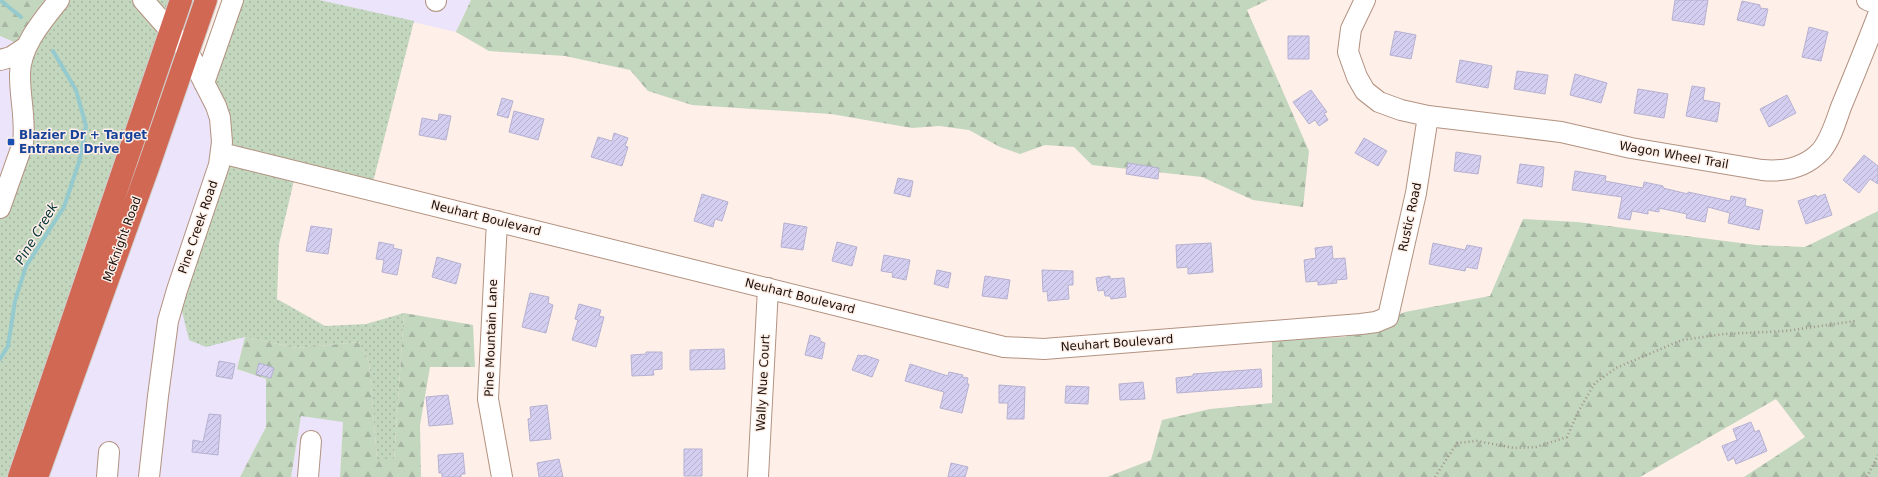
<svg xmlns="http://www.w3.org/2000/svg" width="1878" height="477" font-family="'DejaVu Sans',sans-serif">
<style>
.commercial{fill:#ebe4fa}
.grass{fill:url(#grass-dots)}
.forest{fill:url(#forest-firs)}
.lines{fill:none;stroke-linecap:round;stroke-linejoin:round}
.stream{stroke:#95cace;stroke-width:4}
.building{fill:url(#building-hatch);stroke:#b6b1d1}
.minor-casing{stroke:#b39281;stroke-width:22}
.highway-casing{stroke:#d1cfce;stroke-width:24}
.path{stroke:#a1948d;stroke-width:2.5;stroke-dasharray:1 3;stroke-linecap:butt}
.minor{stroke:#fff;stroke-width:20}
.highway{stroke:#d16854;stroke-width:22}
.transit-dot{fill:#1a4fb4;stroke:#feefe8;stroke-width:1.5}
.labels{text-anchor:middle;stroke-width:3;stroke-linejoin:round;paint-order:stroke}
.transit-label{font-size:12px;font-weight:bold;fill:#164399;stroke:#feefe8;text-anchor:start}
.street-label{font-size:12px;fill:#1a0f09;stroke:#feefe8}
.water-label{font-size:13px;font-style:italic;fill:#003336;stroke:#feefe8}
</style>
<defs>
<pattern id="grass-dots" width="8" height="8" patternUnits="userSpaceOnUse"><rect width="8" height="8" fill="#c3d6be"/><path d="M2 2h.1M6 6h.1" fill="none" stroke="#a7b6a2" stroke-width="1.8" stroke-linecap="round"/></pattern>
<pattern id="forest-firs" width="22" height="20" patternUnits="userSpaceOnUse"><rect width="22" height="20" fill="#c3d6be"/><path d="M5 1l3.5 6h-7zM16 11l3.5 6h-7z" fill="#a7b6a2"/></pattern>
<pattern id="building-hatch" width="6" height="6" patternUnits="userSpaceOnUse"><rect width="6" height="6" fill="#d4cff1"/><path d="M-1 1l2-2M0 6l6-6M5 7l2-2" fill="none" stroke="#b5b1cd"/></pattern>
</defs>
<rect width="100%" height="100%" fill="#feefe8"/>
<!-- commercial -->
<path class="commercial" d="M 319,0 L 471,0 L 456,32 Z
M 0,36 L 26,47 L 24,113 L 0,208 Z
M 188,51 L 216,106 L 227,342 L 245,337 L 237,369 L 266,379 L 266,427 L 240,477 L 37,477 Z
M 301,415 L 343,422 L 340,477 L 291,477 Z"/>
<!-- grass -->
<path class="grass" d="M 59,0 L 181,0 L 19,477 L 0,477 L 0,208 L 23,143 L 20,75 Z
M 233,0 L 319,0 L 414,21 L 371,190 L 296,172 L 279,244 L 277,299 L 325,326 L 366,324 L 404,313 L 394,460 L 377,460 L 369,362 L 359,342 L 297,348 L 245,337 L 206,347 L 189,340 L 177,290 L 219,165 L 204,83 Z"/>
<!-- forest -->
<path class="forest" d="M 0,0 L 49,0 L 26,47 L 0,36 Z
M 471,0 L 1268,0 L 1247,10 L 1309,151 L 1303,207 L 1253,200 L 1202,177 L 1092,165 L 1074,147 L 1045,145 L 1020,154 L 1000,147 L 969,130 L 939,126 L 912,128 L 831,114 L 692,105 L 648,91 L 630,70 L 565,56 L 489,51 L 456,32 Z
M 1878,211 L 1878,477 L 1744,477 L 1805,437 L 1776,399 L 1640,477 L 1107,477 L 1151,460 L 1162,420 L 1210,409 L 1272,403 L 1272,340 L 1345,337 L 1405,312 L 1490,296 L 1523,219 L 1577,222 L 1756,245 L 1805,247 Z
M 404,313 L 473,325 L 475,367 L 430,367 L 420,425 L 421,477 L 340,477 L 343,422 L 301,416 L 291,477 L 240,477 L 266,427 L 266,379 L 237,369 L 245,337 L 297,348 L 359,342 L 369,362 L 377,459 L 394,460 Z"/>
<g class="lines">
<!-- stream -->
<path class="stream" d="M 0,0 L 21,17
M 0,359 L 8,346 L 15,301 L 26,266 L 64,207 L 80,159 L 86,126 L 76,90 L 53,51"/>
</g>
<!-- building -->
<path class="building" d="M 1675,0 L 1708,0 L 1704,25 L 1672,20 Z
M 1742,1 L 1760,5 L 1760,8 L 1768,9 L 1764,26 L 1737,20 Z
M 1809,27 L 1828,32 L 1821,61 L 1802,57 Z
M 1395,31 L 1416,35 L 1411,59 L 1390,55 Z
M 1288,36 L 1309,36 L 1309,59 L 1288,59 Z
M 1460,60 L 1492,66 L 1488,88 L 1456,82 Z
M 1517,71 L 1548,75 L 1545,94 L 1514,89 Z
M 1575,74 L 1607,83 L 1601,103 L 1570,95 Z
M 1692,86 L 1705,88 L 1703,100 L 1720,103 L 1717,122 L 1686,116 Z
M 1638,89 L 1668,94 L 1664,118 L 1634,113 Z
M 1311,90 L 1327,112 L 1324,113 L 1328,120 L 1319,126 L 1315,120 L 1309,124 L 1293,102 Z
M 1787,95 L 1796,113 L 1769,127 L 1760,109 Z
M 502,98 L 513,101 L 508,118 L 497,115 Z
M 514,111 L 544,119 L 538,140 L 509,132 Z
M 439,114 L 451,116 L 446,140 L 419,135 L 422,118 L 438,121 Z
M 614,133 L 628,138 L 625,146 L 628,147 L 622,166 L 591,157 L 598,137 L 612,141 Z
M 1364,138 L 1387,151 L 1378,166 L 1355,153 Z
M 1456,152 L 1481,156 L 1478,174 L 1454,171 Z
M 1864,155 L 1878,166 L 1878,184 L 1870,179 L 1859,193 L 1843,180 Z
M 1128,163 L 1159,168 L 1158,179 L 1126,174 Z
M 1520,164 L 1544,167 L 1542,187 L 1517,183 Z
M 1575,171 L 1606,176 L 1605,181 L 1643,188 L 1644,182 L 1663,186 L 1663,188 L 1688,194 L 1688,192 L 1730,201 L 1731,196 L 1746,199 L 1745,206 L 1763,210 L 1759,230 L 1728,223 L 1730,213 L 1708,207 L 1705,222 L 1686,218 L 1687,214 L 1659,208 L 1659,212 L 1648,210 L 1648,214 L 1632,211 L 1630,220 L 1618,218 L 1622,197 L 1572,190 Z
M 898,178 L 913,181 L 910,197 L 894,193 Z
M 702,194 L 728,202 L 722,221 L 715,219 L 713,227 L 694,221 Z
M 1825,194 L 1832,215 L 1806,224 L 1798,201 L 1816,195 L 1817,197 Z
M 784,223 L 807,227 L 803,250 L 781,247 Z
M 311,226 L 332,229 L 328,254 L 306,251 Z
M 379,242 L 394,245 L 393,248 L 402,250 L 397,275 L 382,272 L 384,260 L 376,259 Z
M 837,242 L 857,247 L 852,266 L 832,261 Z
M 1211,243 L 1213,272 L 1188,274 L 1188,267 L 1177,268 L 1176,245 Z
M 1433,243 L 1465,250 L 1467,245 L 1482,248 L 1477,269 L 1466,267 L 1465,271 L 1429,264 Z
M 1332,246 L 1333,259 L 1345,258 L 1347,279 L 1336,280 L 1337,283 L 1318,285 L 1318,281 L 1306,282 L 1304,260 L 1316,258 L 1315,248 Z
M 884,255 L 910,260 L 906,280 L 892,277 L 893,273 L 881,271 Z
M 437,257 L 461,264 L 456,284 L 432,277 Z
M 937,270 L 951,273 L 948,288 L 934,284 Z
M 1042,270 L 1073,271 L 1073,285 L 1068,285 L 1069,299 L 1048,301 L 1047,291 L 1043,292 Z
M 985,276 L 1010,280 L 1007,299 L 982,296 Z
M 1110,276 L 1110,279 L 1124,278 L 1126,297 L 1111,299 L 1110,296 L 1105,296 L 1104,290 L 1098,291 L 1096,278 Z
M 530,293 L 549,297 L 548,303 L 553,305 L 546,333 L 522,327 Z
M 579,304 L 601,310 L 599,316 L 604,317 L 596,347 L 572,340 L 578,320 L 575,319 Z
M 810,335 L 820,338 L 820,341 L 825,343 L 822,359 L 805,355 Z
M 724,349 L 725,369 L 690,370 L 690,350 Z
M 646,352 L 662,352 L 662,369 L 653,370 L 654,375 L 632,376 L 631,355 L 646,354 Z
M 858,355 L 863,356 L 864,355 L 879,360 L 872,377 L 852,370 Z
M 219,361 L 235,364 L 232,379 L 216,376 Z
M 259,363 L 274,368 L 271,378 L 256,374 Z
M 910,364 L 948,376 L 949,372 L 963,375 L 962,377 L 968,378 L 967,384 L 969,384 L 962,413 L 940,408 L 944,392 L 905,381 Z
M 1261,369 L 1262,387 L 1177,393 L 1176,378 L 1193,376 L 1193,374 Z
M 1143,382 L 1145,399 L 1120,400 L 1119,384 Z
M 999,385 L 1025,387 L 1024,419 L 1007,419 L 1008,403 L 999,403 Z
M 1066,386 L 1089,387 L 1088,404 L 1065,403 Z
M 448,395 L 453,424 L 429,426 L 426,397 Z
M 547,405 L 551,439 L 530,441 L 528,419 L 531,418 L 530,407 Z
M 209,414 L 221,415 L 218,455 L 192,452 L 193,440 L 203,442 Z
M 1751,422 L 1755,432 L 1759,430 L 1767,451 L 1736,464 L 1734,458 L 1728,461 L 1722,446 L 1737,440 L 1733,429 Z
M 684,449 L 702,449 L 702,476 L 684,476 Z
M 463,453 L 465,474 L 461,474 L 461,477 L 442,477 L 442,473 L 439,473 L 438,455 Z
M 559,459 L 563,477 L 539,477 L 537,463 Z
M 951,463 L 968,467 L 965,477 L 948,477 Z"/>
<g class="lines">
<!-- minor casing -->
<g class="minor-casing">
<path id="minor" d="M 143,0 L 188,51 L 216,106 L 220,118 L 222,142 L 219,165 L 177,290 L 168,321 L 158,396 L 149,477
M 1365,0 L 1351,29 L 1348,52 L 1357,77 L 1365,91 L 1379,102 L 1401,110 L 1428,116 L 1561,132 L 1631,148 L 1762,170 C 1783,172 1805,168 1821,151 C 1831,139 1836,121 1841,107 C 1854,76 1866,46 1878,15
M 1867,0 L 1878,4
M 436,1 L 436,0
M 0,60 L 11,57 L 26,47
M 204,83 L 233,0
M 221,153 L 1004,347 L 1044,349 L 1361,324 L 1376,322 L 1388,317 L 1416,193 L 1428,116
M 0,208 L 23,143 C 26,120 20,99 20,76 C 19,48 42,21 59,0
M 497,221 L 488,399 L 502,477
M 107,477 L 109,452
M 308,477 L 311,441
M 758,477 L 768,288"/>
</g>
<!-- highway casing -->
<g class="highway-casing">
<path id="highway" d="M 19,477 L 181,0
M 37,477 L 149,165 L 206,0"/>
</g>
<!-- path -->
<path class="path" d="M 1435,477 L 1457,443 L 1477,441 L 1514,448 L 1536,447 L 1567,437 L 1578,412 L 1595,383 L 1616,368 L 1682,340 L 1724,334 L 1786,331 L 1855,321
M 1867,477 L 1878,455"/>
<!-- minor -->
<use href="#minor" class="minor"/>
<!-- highway -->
<use href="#highway" class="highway"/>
</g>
<!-- markers -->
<rect class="transit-dot" x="7" y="138" width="8" height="8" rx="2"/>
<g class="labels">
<!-- transit labels -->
<g class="transit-label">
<text x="19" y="139">Blazier Dr + Target<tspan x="19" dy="14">Entrance Drive</tspan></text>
</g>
<!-- street labels -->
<g class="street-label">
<text transform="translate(1674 155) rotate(10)" y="4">Wagon Wheel Trail</text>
<text transform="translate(1410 217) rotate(-78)" y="4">Rustic Road</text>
<text transform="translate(486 218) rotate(14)" y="4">Neuhart Boulevard</text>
<text transform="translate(198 227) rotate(-71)" y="4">Pine Creek Road</text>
<text transform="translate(122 239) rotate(-70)" y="4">McKnight Road</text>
<text transform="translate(800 296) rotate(14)" y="4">Neuhart Boulevard</text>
<text transform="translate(491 338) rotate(-88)" y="4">Pine Mountain Lane</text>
<text transform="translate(1117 343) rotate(-4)" y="4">Neuhart Boulevard</text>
<text transform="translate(763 383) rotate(-87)" y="4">Wally Nue Court</text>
</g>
<!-- water labels -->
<g class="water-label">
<text transform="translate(36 233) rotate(-59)" y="5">Pine Creek</text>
</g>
</g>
</svg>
